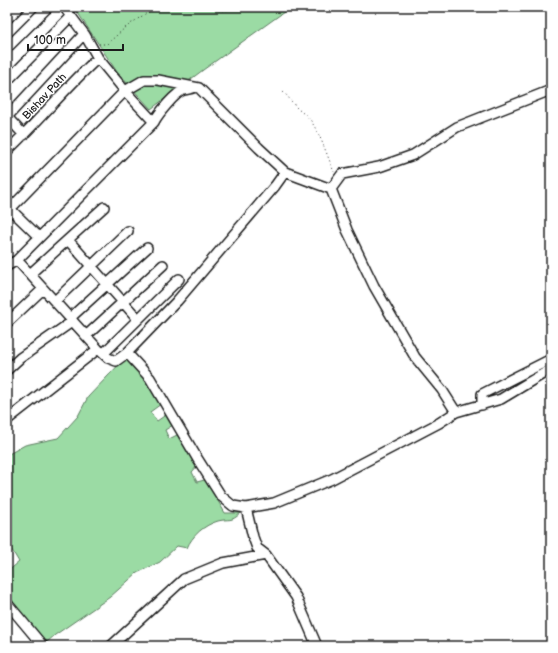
<svg xmlns="http://www.w3.org/2000/svg" width="558" height="653" font-family="'Balsamiq Sans',sans-serif">
<style>
.green{fill:#9bdba4;stroke:#5c7c60}
.lines{fill:none;stroke-linecap:round;stroke-linejoin:round}
.minor-casing{stroke:#1c1c1c;stroke-width:12}
.path{stroke:#1c1c1c;stroke-width:1;stroke-dasharray:1 3;stroke-linecap:butt}
.minor{stroke:#fff;stroke-width:9}
.labels{text-anchor:middle;stroke-width:3;stroke-linejoin:round;paint-order:stroke}
.street-label{font-size:11px;fill:#1c1c1c;stroke:#fff}
</style>
<rect width="100%" height="100%" fill="#fff"/>
<filter id="ink" filterUnits="userSpaceOnUse"><feTurbulence type="fractalNoise" baseFrequency=".025" numOctaves="2"/><feDisplacementMap in="SourceGraphic" scale="8" xChannelSelector="R" yChannelSelector="G"/><feConvolveMatrix kernelMatrix="1 2 1 2 8 2 1 2 1" color-interpolation-filters="sRGB"/></filter>
<g filter="url(#ink)">
<!-- green -->
<path class="green" d="M 74,7 L 291,7 L 203,70 L 151,109 L 117,72 Z
M 128,355 L 142,371 L 161,404 L 150,412 L 157,421 L 167,414 L 173,425 L 165,430 L 169,439 L 179,434 L 199,464 L 192,472 L 197,482 L 208,479 L 218,501 L 225,513 L 241,513 C 230,523 230,518 218,521 C 204,525 192,536 187,548 L 177,546 L 160,562 L 137,573 L 110,597 L 55,635 L 46,643 L 7,598 L 7,572 L 19,562 L 10,547 L 7,549 L 7,455 L 25,445 L 58,438 L 78,416 L 88,397 Z"/>
<g class="lines">
<!-- minor casing -->
<g class="minor-casing">
<path id="minor" d="M 64,7 L 85,35 L 98,58 L 125,91 L 154,122
M 7,19 L 19,7
M 7,48 L 48,7
M 7,81 L 71,16
M 7,117 L 84,34
M 7,117 L 24,135
M 7,151 C 39,121 66,87 98,58
M 331,189 L 342,174 L 379,167 L 413,155 L 457,127 L 551,90
M 7,206 L 39,237
M 7,212 L 125,91 L 144,80 L 158,80 L 199,88 L 259,148 L 285,172 L 331,189 L 347,230 L 374,286 L 415,357 L 442,390 L 456,412 L 439,423 L 332,479 L 274,503 L 246,508 L 253,537 L 257,548 L 266,555 L 296,597 L 317,646
M 68,240 L 138,319
M 17,260 L 98,349 L 108,358 L 116,361 L 127,353 L 177,301 L 275,186 L 285,172
M 7,266 L 17,260 L 154,122 C 158,114 176,92 184,90 C 187,89 191,89 193,88
M 30,274 L 104,207
M 55,301 L 128,231
M 70,318 L 147,248
M 7,323 L 43,289
M 86,336 L 163,265
M 104,353 L 179,279
M 127,353 L 150,378 L 197,458 L 221,496 L 233,506 L 246,508
M 7,370 L 20,358 L 73,321
M 482,405 L 482,394 L 551,359
M 456,412 L 501,399 L 551,369
M 7,420 L 98,349
M 7,603 L 43,646
M 111,646 L 184,579 L 223,563 L 266,555"/>
</g>
<!-- path -->
<path class="path" d="M 216,7 L 219,10 L 225,11 L 234,7
M 99,44 L 107,44 L 126,27 L 148,12 L 166,7
M 283,92 C 289,97 292,103 297,108 C 302,113 307,115 311,121 C 321,136 327,155 334,172"/>
<!-- minor -->
<use href="#minor" class="minor"/>
</g>
</g>
<g class="labels">
<!-- street labels -->
<g class="street-label">
<text transform="translate(44 96) rotate(-47)" y="4">Bishav Path</text>
</g>
</g>
<!-- margin -->
<rect width="558" height="653" fill="none" stroke="#fff" stroke-width="24"/>
<rect x="12" y="12" width="534" height="629" fill="none" stroke="#1c1c1c" stroke-width="1.5" filter="url(#ink)"/>
<!-- scale -->
<path d="M28 44v6h95v-6" fill="none" stroke="#1c1c1c" stroke-width="2"/>
<text x="34" y="44" font-size="12" fill="#1c1c1c" stroke="#ffffff" stroke-width="3" paint-order="stroke">100 m</text>
</svg>
